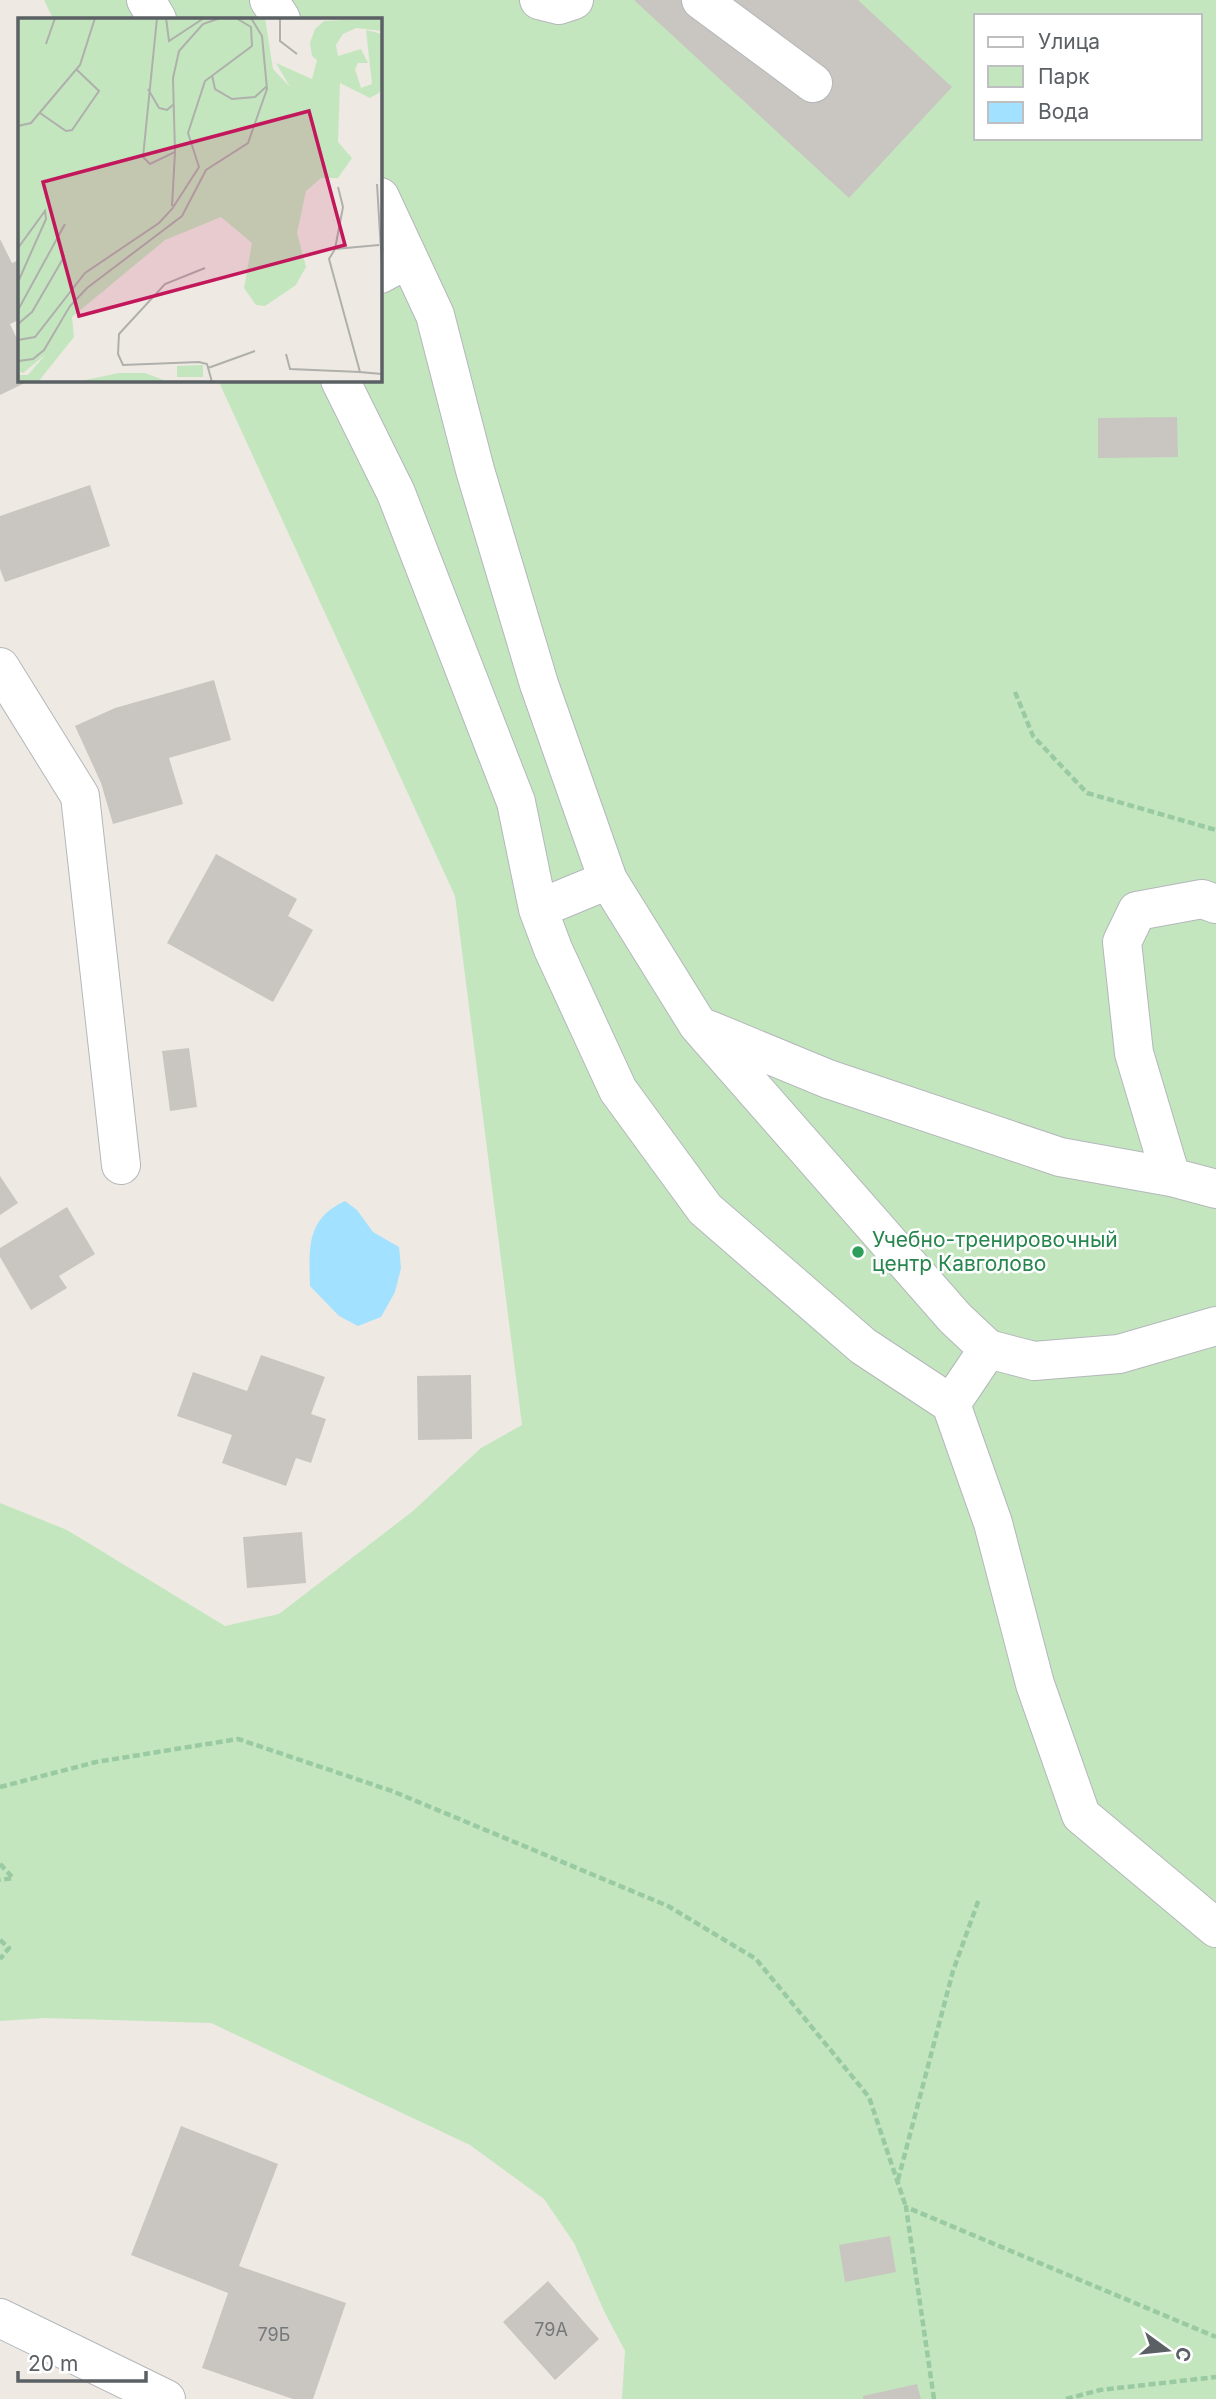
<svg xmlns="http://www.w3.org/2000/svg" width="1216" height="2399" font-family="Inter,sans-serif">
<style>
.green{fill:#c3e6bf;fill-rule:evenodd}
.water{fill:#a2e1ff}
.building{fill:#c9c5c0}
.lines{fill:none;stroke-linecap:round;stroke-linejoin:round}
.minor-casing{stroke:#b4b7bb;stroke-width:40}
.path{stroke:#99caa2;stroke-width:4.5;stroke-dasharray:7 3.5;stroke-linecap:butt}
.minor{stroke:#fff;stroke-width:38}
.leisure-dot{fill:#2e9e5b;stroke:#fff;stroke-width:2.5}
.labels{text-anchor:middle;stroke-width:5;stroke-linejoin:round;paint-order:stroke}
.number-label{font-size:18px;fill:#76797b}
.leisure-label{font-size:21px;fill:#27864d;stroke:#fff;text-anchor:start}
.inset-road{fill:none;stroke:#afafac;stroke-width:2}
.view{fill:#c2185b;fill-opacity:0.15;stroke:#c2185b;stroke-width:3.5}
.inset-edge{fill:none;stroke:#5b6064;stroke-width:3.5}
</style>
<rect width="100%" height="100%" fill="#eeeae3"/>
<!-- green -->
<path class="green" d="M 44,0 L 1216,0 L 1216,2399 L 622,2399 L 625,2351 L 604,2311 L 574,2243 L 544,2199 L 470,2145 L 211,2023 L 45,2018 L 0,2021 L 0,1503 L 67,1530 L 225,1626 L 279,1614 L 413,1511 L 481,1448 L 522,1425 L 455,896 L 218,380 L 380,380 L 380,19 L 53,19 ZM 976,16 L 1200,16 L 1200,138 L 976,138 Z"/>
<!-- water -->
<path class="water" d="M 345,1201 L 357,1210 L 373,1232 L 399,1247 L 401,1268 L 395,1292 L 381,1317 L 358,1326 L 339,1316 L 310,1286 C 309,1248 306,1219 345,1201 Z"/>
<!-- building -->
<path class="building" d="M 634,0 L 858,0 L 952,87 L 849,198 Z
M 0,239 L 12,263 L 19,260 L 19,320 L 10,324 L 19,343 L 19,380 L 31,380 L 0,395 Z
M 1177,417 L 1178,457 L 1098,458 L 1098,418 Z
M 90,485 L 110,546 L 5,582 L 0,569 L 0,516 Z
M 214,680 L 231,740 L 169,758 L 183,804 L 113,824 L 101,783 L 75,726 L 115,708 Z
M 216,854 L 297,899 L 288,916 L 313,930 L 273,1002 L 167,943 Z
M 189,1048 L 197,1107 L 170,1111 L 162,1051 Z
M 0,1176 L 18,1203 L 0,1215 Z
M 67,1207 L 95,1254 L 59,1276 L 67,1288 L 31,1310 L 0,1257 L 0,1248 Z
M 261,1355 L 325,1377 L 311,1414 L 326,1419 L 311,1463 L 296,1458 L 286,1486 L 222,1463 L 232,1435 L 177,1416 L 193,1372 L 247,1391 Z
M 471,1375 L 472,1439 L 418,1440 L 417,1376 Z
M 302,1532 L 306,1583 L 247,1588 L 243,1537 Z
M 181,2126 L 278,2164 L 239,2266 L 346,2303 L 313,2399 L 293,2399 L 202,2368 L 228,2293 L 131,2255 Z
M 890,2236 L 896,2272 L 845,2282 L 839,2245 Z
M 548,2281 L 599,2339 L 555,2380 L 503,2322 Z
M 917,2384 L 921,2399 L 863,2399 L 863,2396 Z"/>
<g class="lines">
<!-- minor casing -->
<g class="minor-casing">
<path id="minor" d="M 146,0 L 157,19
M 269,0 L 281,19
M 539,0 L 559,5 L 574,0
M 701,0 L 813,83
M 380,197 L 435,315 L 475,470 L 539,684 L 608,880 L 698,1025 L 955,1318 L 988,1349 L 1034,1361 L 1119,1354 L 1216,1326
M 380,274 L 408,259
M 340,380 L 396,493 L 516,802 L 538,909 L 553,949 L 618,1090 L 705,1209 L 863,1346 L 951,1404 L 993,1523 L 1035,1684 L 1081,1815 L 1216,1928
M 0,667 L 80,796 L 121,1165
M 1216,904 L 1202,899 L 1137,911 L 1122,942 L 1134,1053 L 1171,1177 L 1216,1189
M 538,909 L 608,880
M 707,1029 L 828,1079 L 1060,1157 L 1171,1177
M 951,1404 L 988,1349
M 0,2318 L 166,2399"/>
</g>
<!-- path -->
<path class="path" d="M 1015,692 L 1033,736 L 1087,793 L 1216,830
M 0,1787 L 96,1762 L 238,1739 L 392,1791 L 668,1906 L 756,1959 L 869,2097 L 906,2207
M 0,1864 L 13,1878 L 0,1880
M 0,1940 L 9,1948 L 0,1959
M 898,2180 L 953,1971 L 979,1899
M 934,2399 L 906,2207 L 1216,2337
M 1066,2399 L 1100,2390 L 1216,2377"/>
<!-- minor -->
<use href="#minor" class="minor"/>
</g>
<!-- markers -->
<circle class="leisure-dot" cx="858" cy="1252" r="7"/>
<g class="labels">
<!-- number labels -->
<g class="number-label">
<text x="551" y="2336">79А</text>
<text x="274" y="2341">79Б</text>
</g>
<!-- leisure labels -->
<g class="leisure-label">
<text x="872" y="1247">Учебно-тренировочный<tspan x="872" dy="24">центр Кавголово</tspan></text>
</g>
</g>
<!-- overview -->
<g transform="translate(18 18)">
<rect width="364" height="364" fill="#eeeae3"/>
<path d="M 0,0 L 247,0 L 255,51 L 272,69 L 258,45 L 294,61 L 299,42 L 294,38 L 292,25 L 297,11 L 306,3 L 364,0 L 364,13 L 338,10 L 325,16 L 318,27 L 320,38 L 343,31 L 350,45 L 340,45 L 337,51 L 343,70 L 354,66 L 348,12 L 364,16 L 364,73 L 352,80 L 322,65 L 320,124 L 334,140 L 320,160 L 303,160 L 288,173 L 279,215 L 288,249 L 278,267 L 247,288 L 238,287 L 226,270 L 234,225 L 203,199 L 147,222 L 54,299 L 56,319 L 20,364 L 0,364 L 0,357 L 10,357 L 27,337 L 5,355 L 0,353 ZM 185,347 L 185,359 L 159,359 L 159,348 ZM 101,355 L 127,355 L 151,364 L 58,364 Z" fill="#c3e6bf"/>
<path class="inset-road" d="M 139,0 L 125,139 L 132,146 L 157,134 L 155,60 L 161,33 L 185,6 L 202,0M 148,0 L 151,23 L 186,0M 262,0 L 262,23 L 279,36M 28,26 L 37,0M 194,57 L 197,71 L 214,81 L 237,79 L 249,68M 130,71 L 141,90 L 149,92 L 156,86M 22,95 L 48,113 L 54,112 L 81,73 L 59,52M 0,108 L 13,105 L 62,47 L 77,0M 359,166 L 364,249M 154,188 L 157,134M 361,227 L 317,231 L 311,241 L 342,354 L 364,356M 0,230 L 27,193 L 28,201 L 0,264M 317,231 L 325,189 L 320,169M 187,250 L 147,266 L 101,316 L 100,336 L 105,347 L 181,344 L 189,346 L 194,364M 0,292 L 47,206M 0,306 L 14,294 L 46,239 L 44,234M 0,322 L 17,319 L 67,255 L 141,205 L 154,191 L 181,149 L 170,115 L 187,63 L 234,28 L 233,9 L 218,0M 268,336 L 272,351 L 342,354M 0,343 L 15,341 L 26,332 L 52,288 L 69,270 L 164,198 L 188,152 L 230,125 L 249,71 L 244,18 L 233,0M 190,350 L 237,333"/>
<path class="view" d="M 291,93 L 327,227 L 61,298 L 25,164 Z"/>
<rect width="364" height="364" class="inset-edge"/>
</g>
<!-- legend -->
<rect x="974" y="14" width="228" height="126" fill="#ffffff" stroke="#bdbfc1" stroke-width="2"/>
<rect x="988" y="37" width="35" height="10" fill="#ffffff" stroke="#bdbfc1" stroke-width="2"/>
<text x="1038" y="49" font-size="21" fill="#5b6064">Улица</text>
<rect x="988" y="66" width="35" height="21" fill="#c3e6bf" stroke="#bdbfc1" stroke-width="2"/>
<text x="1038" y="84" font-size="21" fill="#5b6064">Парк</text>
<rect x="988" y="102" width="35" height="21" fill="#a2e1ff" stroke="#bdbfc1" stroke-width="2"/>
<text x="1038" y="119" font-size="21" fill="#5b6064">Вода</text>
<!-- north arrow -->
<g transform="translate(1167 2350) rotate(105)" stroke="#ffffff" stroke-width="5" paint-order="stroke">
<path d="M0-5L12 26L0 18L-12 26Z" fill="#5b6064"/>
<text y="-10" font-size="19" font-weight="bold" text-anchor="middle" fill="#5b6064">С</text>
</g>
<!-- scale -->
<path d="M18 2371v10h128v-10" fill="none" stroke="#5b6064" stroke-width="3.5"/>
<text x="28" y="2371" font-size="21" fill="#5b6064" stroke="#ffffff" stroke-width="5" paint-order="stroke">20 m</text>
</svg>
